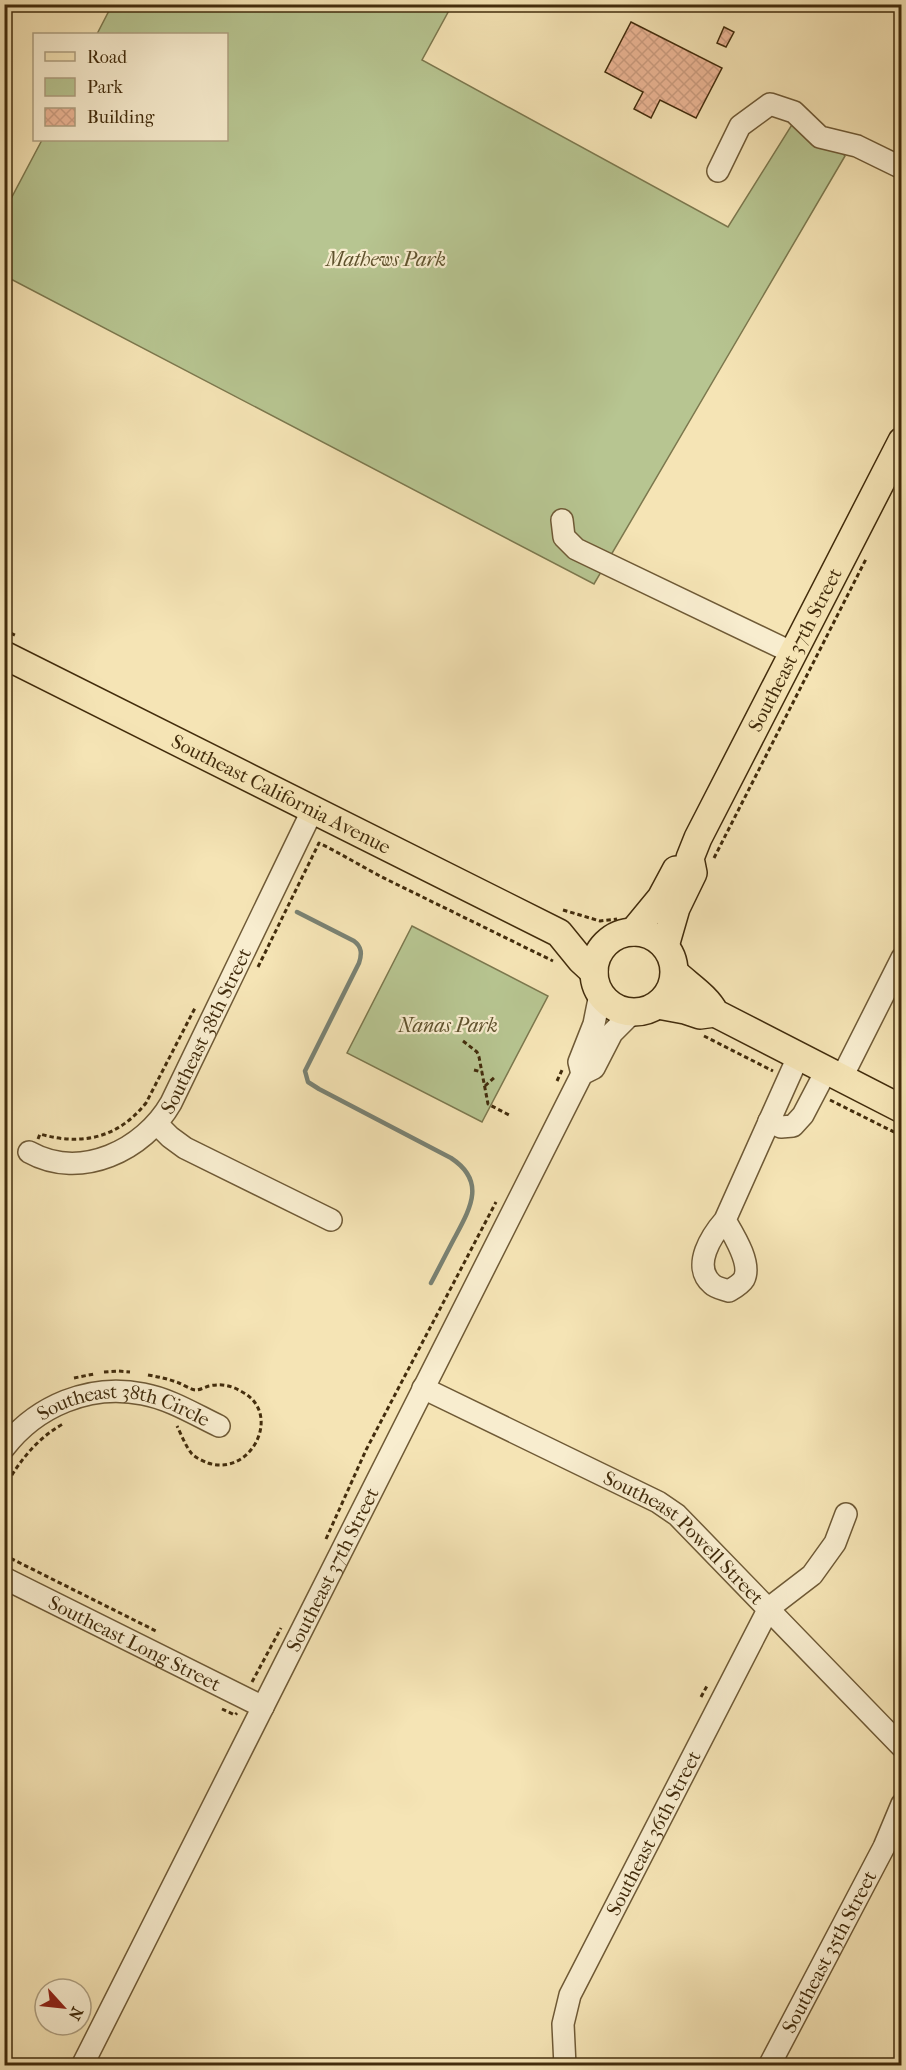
<svg xmlns="http://www.w3.org/2000/svg" width="906" height="2070" font-family="'IM FELL French Canon',serif">
<style>
.green{fill:#b7c591;stroke:#7c784e;stroke-width:1.5}
.lines{fill:none;stroke-linecap:round;stroke-linejoin:round}
.stream{stroke:#7a8273;stroke-width:4.5}
.building{fill:url(#building-cross-hatch);stroke:#422c0c;stroke-width:1.5}
.minor-casing{stroke:#6f5a36;stroke-width:24}
.major-casing{stroke:#422c0c;stroke-width:30}
.path{stroke:#422c0c;stroke-width:3;stroke-dasharray:4.5 3;stroke-linecap:butt}
.minor{stroke:#f8edcf;stroke-width:21}
.major{stroke:#f5e4b5;stroke-width:27}
.labels{text-anchor:middle;stroke-width:4.5;stroke-linejoin:round;paint-order:stroke}
.park-label{font-size:20px;font-style:italic;fill:#5f522d;stroke:#f8edcf}
.street-label{font-size:20px;fill:#422c0c;stroke:#f8edcf}
</style>
<defs>
<pattern id="building-cross-hatch" width="8" height="8" patternUnits="userSpaceOnUse" patternTransform="scale(1.5)"><rect width="8" height="8" fill="#eeb898"/><path d="M0 0l8 8M0 8l8-8" fill="none" stroke="#cd9e82"/></pattern>
</defs>
<rect width="100%" height="100%" fill="#f5e4b5"/>
<filter id="stains"><feTurbulence type="fractalNoise" baseFrequency=".00333" numOctaves="4"/><feColorMatrix values="0 0 0 0 .2 0 0 0 0 .09 0 0 0 0 .02 0 0 0 .5 -.17"/></filter>
<radialGradient id="worn" r=".72"><stop offset=".6" stop-color="#630" stop-opacity="0"/><stop offset="1" stop-color="#630" stop-opacity=".3"/></radialGradient>
<!-- green -->
<path class="green" d="M 112,5 L 452,5 L 422,60 L 728,227 L 803,107 L 845,156 L 594,584 L 5,276 L 4,212 L 42,140 L 226,140 L 226,34 L 97,34 Z
M 412,926 L 548,996 L 482,1122 L 347,1053 Z"/>
<g class="lines">
<!-- stream -->
<path class="stream" d="M 297,912 L 354,941 C 362,947 362,954 359,963 L 305,1071 L 308,1082 L 319,1089 L 451,1158 C 486,1181 471,1207 455,1237 C 447,1252 439,1268 431,1283"/>
</g>
<!-- building -->
<path class="building" d="M 631,22 L 722,68 L 696,118 L 660,100 L 651,118 L 634,109 L 643,92 L 605,72 Z
M 724,27 L 734,32 L 726,47 L 717,43 Z"/>
<g class="lines">
<!-- minor casing -->
<g class="minor-casing">
<g id="minor">
<path d="M 718,171 L 740,126 L 770,104 L 794,112 L 820,137 L 857,146 L 902,168"/>
<path d="M 562,520 L 564,537 L 576,549 L 793,653"/>
<path d="M 582,1074 L 579,1062 L 594,1024 L 600,994"/>
<path d="M 841,1079 L 902,958"/>
<path d="M 769,1121 L 781,1127 L 793,1126 L 803,1115 L 826,1071"/>
<path d="M 157,1124 L 170,1137 L 185,1148 L 331,1220"/>
<path id="s1" d="M 29,1152 C 81,1181 144,1150 171,1103 L 313,809"/>
<path d="M 725,1220 C 733,1234 752,1263 744,1279 C 741,1284 734,1288 729,1291 C 723,1289 716,1288 712,1284 C 691,1266 712,1235 725,1220 L 798,1057"/>
<path id="s2" d="M 423,1388 L 658,1502 L 677,1515 L 902,1747"/>
<path id="s3" d="M 4,1448 C 36,1406 90,1383 143,1394 C 170,1399 194,1414 219,1426"/>
<path id="s4" d="M 4,1578 L 263,1707"/>
<path id="s5" d="M 82,2066 L 582,1074 L 594,1068 L 612,1033 L 632,1013"/>
<path id="s6" d="M 565,2066 L 563,2024 L 570,1995 L 769,1608 L 812,1575 L 835,1543 L 846,1514"/>
<path id="s7" d="M 769,2066 L 884,1847 L 902,1804"/>
</g>
</g>
<!-- major casing -->
<g class="major-casing">
<g id="major">
<path id="s8" d="M 4,655 L 559,933 L 581,960 L 594,972"/>
<circle cx="634" cy="972" r="40"/>
<path d="M 633,932 L 661,898 L 676,870"/>
<path id="s9" d="M 665,946 L 676,908 L 693,873 L 690,858 L 698,838 L 902,441"/>
<path d="M 675,973 C 689,986 707,997 715,1013 L 902,1109"/>
<path d="M 658,1005 L 685,1010 L 700,1015 L 715,1013"/>
</g>
</g>
<!-- path -->
<path class="path" d="M 4,630 L 17,636
M 714,858 L 866,559
M 563,910 L 600,921 L 617,919
M 258,967 L 319,843 C 344,855 367,870 392,882 L 553,961
M 704,1036 L 773,1071
M 463,1041 L 477,1052 L 479,1057 L 488,1104 L 511,1116
M 474,1070 L 482,1072
M 557,1081 L 563,1068
M 485,1086 L 495,1077
M 830,1100 L 902,1136
M 38,1139 L 40,1134 C 82,1146 118,1138 146,1103 L 195,1008
M 104,1372 L 118,1371 L 130,1372
M 148,1375 C 159,1377 169,1379 179,1383 C 184,1385 191,1390 196,1390 C 200,1390 205,1387 209,1386 C 222,1383 233,1386 244,1393 C 282,1415 251,1477 208,1463 C 203,1461 196,1458 192,1454 C 186,1447 181,1434 177,1426
M 74,1378 L 94,1374
M 4,1488 C 19,1462 36,1439 63,1424
M 326,1539 L 366,1450 L 496,1202
M 4,1555 L 158,1632
M 252,1682 L 281,1628
M 701,1697 L 708,1684
M 222,1709 L 235,1715 L 237,1713"/>
<!-- minor -->
<use href="#minor" class="minor"/>
<!-- major -->
<use href="#major" class="major"/>
</g>
<g class="labels">
<!-- park labels -->
<g class="park-label">
<text x="386" y="266">Mathews Park</text>
<text x="448" y="1032">Nanas Park</text>
</g>
<!-- street labels -->
<g class="street-label">
<text dy="7" stroke="none"><textPath href="#s9" startOffset="327">Southeast 37th Street</textPath></text>
<text dy="7" stroke="none"><textPath href="#s8" startOffset="310">Southeast California Avenue</textPath></text>
<text dy="7" stroke="none"><textPath href="#s1" startOffset="246">Southeast 38th Street</textPath></text>
<text dy="7" stroke="none"><textPath href="#s3" startOffset="138">Southeast 38th Circle</textPath></text>
<text dy="7" stroke="none"><textPath href="#s2" startOffset="303">Southeast Powell Street</textPath></text>
<text dy="7" stroke="none"><textPath href="#s5" startOffset="556">Southeast 37th Street</textPath></text>
<text dy="7" stroke="none"><textPath href="#s4" startOffset="146">Southeast Long Street</textPath></text>
<text dy="7" stroke="none"><textPath href="#s6" startOffset="254">Southeast 36th Street</textPath></text>
<text dy="7" stroke="none"><textPath href="#s7" startOffset="129">Southeast 35th Street</textPath></text>
</g>
</g>
<!-- margin -->
<rect width="906" height="2070" fill="none" stroke="#f5e4b5" stroke-width="24"/>
<rect x="6" y="6" width="894" height="2058" fill="none" stroke="#422c0c" stroke-width="3"/>
<rect x="12" y="12" width="882" height="2046" fill="none" stroke="#422c0c" stroke-width="1.5"/>
<!-- legend -->
<rect x="33" y="33" width="195" height="108" fill="#f8edcf" stroke="#afa081" stroke-width="1.5"/>
<rect x="45" y="52" width="30" height="9" fill="#f5e4b5" stroke="#afa081" stroke-width="1.5"/>
<text x="87" y="63" font-size="18" fill="#422c0c">Road</text>
<rect x="45" y="78" width="30" height="18" fill="#b7c591" stroke="#afa081" stroke-width="1.5"/>
<text x="87" y="93" font-size="18" fill="#422c0c">Park</text>
<rect x="45" y="108" width="30" height="18" fill="url(#building-cross-hatch)" stroke="#afa081" stroke-width="1.5"/>
<text x="87" y="123" font-size="18" fill="#422c0c">Building</text>
<!-- north arrow -->
<g transform="translate(63 2007) rotate(117)"><circle r="28" fill="#f8edcf" stroke="#afa081" stroke-width="1.5"/>
<path d="M0-4.5L10 22L0 15L-10 22Z" fill="#8f2418"/>
<text y="-9" font-size="16" font-weight="bold" text-anchor="middle" fill="#422c0c">N</text>
</g>
<rect width="100%" height="100%" filter="url(#stains)"/>
<rect width="100%" height="100%" fill="url(#worn)"/>
</svg>
